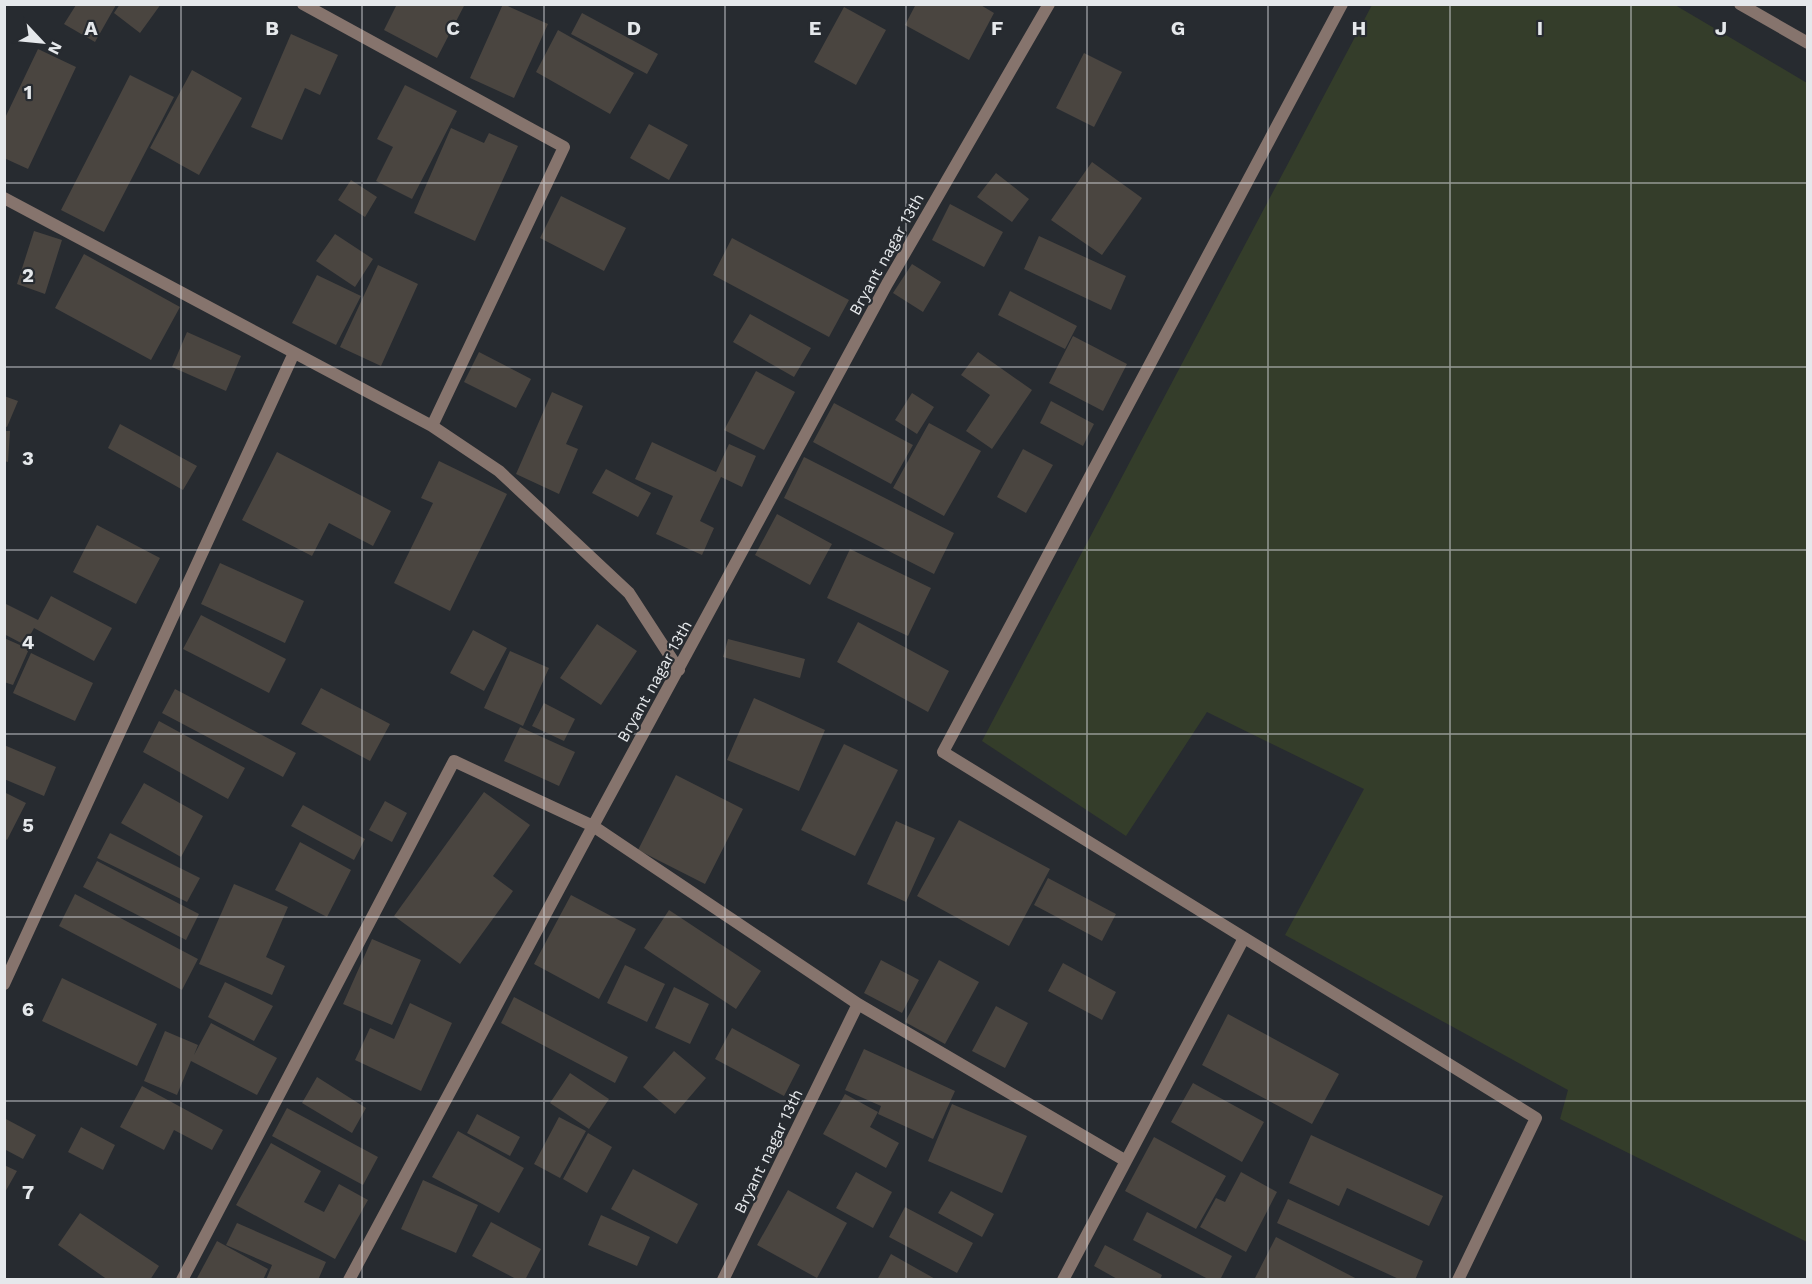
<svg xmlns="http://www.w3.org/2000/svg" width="1812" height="1284" font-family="'Work Sans',sans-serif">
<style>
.green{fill:#343d2a}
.building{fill:#4a4540}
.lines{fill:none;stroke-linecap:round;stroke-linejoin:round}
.street{stroke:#86746d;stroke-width:12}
.grid{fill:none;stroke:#e5e8eb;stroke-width:1.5;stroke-opacity:0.55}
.labels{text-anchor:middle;stroke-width:4.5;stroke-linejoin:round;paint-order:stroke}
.street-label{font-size:16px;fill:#e5e8eb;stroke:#272b30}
.grid-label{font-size:20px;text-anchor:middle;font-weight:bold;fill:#e5e8eb;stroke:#272b30;stroke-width:4.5;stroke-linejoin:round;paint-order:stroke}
</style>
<rect width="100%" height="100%" fill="#272b30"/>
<!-- green -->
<path class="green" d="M 1372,5 L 1675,5 L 1807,83 L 1807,1242 L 1560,1119 L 1568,1090 L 1285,935 L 1364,789 L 1207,712 L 1126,836 L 982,741 Z"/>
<!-- building -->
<path class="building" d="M 120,4 L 161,4 L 140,33 L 114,13 Z
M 397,4 L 465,4 L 437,58 L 384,30 Z
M 503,4 L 548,24 L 514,98 L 470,78 Z
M 916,4 L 979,4 L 994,13 L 969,60 L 905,25 Z
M 76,5 L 116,5 L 95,42 L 64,24 Z
M 844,7 L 886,30 L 856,85 L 814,62 Z
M 582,13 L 658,54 L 647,74 L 571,34 Z
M 558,30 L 634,73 L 610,114 L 536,72 Z
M 291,34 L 338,55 L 320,95 L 305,88 L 282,140 L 251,127 Z
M 38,49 L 76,67 L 28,169 L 4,158 L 4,120 Z
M 1084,53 L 1122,72 L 1094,127 L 1056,108 Z
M 192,70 L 242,98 L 199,175 L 150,148 Z
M 130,75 L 174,97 L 104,232 L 61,210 Z
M 405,85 L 457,111 L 412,199 L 376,181 L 393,147 L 377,139 Z
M 649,124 L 688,145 L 669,180 L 630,158 Z
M 451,128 L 484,143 L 489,133 L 518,146 L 475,241 L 414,213 Z
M 1092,162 L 1142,198 L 1102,255 L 1051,220 Z
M 996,173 L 1029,199 L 1012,222 L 977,197 Z
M 351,180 L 377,197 L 365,217 L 338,200 Z
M 561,196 L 626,228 L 604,271 L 540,238 Z
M 950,204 L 1003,232 L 984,267 L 932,240 Z
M 34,231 L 62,240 L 45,294 L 17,284 Z
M 335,234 L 373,259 L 355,287 L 316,261 Z
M 1039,236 L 1126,276 L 1111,310 L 1024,269 Z
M 732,238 L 849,300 L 829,337 L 713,275 Z
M 84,254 L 180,307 L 151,360 L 55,308 Z
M 912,264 L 941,282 L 923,312 L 893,293 Z
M 378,265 L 418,284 L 381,366 L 340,347 Z
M 317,275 L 361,296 L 336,345 L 292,323 Z
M 1010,291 L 1077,326 L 1065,349 L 998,315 Z
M 750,314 L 811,348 L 794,377 L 733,342 Z
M 187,332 L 241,356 L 226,391 L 172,367 Z
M 1073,336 L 1127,364 L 1103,411 L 1049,383 Z
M 479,352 L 531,379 L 516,408 L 464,382 Z
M 978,352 L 1032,390 L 992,449 L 966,431 L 990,395 L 961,375 Z
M 756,371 L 795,392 L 764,450 L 724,430 Z
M 552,392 L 583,406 L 566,444 L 578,449 L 559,494 L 516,474 Z
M 912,393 L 934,407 L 917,434 L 895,420 Z
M 4,396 L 18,401 L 7,427 L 4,426 Z
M 1051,401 L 1094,424 L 1083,446 L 1040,423 Z
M 834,403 L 913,445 L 891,484 L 813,442 Z
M 929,423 L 981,451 L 944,516 L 893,488 Z
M 120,424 L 197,466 L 183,490 L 108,448 Z
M 4,431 L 10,431 L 8,462 L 4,461 Z
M 652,442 L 716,472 L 729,444 L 756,456 L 742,487 L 721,477 L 700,521 L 714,528 L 702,555 L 656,534 L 673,496 L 635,479 Z
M 1023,449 L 1053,465 L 1026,513 L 997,497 Z
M 277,452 L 391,511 L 373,546 L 329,523 L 312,556 L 242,520 Z
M 804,457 L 954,533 L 934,574 L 784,498 Z
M 439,461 L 507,494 L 450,611 L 394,583 L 433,503 L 421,498 Z
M 606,469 L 651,493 L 638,517 L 592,493 Z
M 777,514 L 832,544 L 810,585 L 755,555 Z
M 97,525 L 160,558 L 136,604 L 73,572 Z
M 850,549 L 931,588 L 908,636 L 827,598 Z
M 220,563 L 304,601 L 285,643 L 201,604 Z
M 51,596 L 112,628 L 94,661 L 34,628 L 25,645 L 4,634 L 4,603 L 38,620 Z
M 201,615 L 286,659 L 269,693 L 183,649 Z
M 858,622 L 949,671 L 928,712 L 837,662 Z
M 597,624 L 637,651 L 601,705 L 560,678 Z
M 473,630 L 507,648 L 484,691 L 450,673 Z
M 4,638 L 29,649 L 13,685 L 4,682 Z
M 728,639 L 805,659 L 800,678 L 723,657 Z
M 510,651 L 549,668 L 523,726 L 484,708 Z
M 31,653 L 93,683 L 75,721 L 13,693 Z
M 321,688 L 390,724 L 370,761 L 301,724 Z
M 175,689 L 296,753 L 283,777 L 162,713 Z
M 754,698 L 825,730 L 799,791 L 727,760 Z
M 544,703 L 575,719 L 564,741 L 532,726 Z
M 159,721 L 245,768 L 228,799 L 143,752 Z
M 520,727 L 575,752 L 559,786 L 504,761 Z
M 844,744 L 898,770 L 855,856 L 801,830 Z
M 4,745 L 56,767 L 44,796 L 4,779 Z
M 676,775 L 743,809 L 705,884 L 638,850 Z
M 144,783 L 203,816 L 181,857 L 121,823 Z
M 4,792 L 26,803 L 7,840 L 4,838 Z
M 484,792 L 530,825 L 493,876 L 513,891 L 460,964 L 394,916 Z
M 385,801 L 407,813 L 392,842 L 369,830 Z
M 303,805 L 365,839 L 354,860 L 291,826 Z
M 959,820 L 1050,869 L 1009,946 L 917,896 Z
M 896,821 L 935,838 L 906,902 L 867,884 Z
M 110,833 L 200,878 L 187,902 L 97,858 Z
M 300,842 L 351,870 L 327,917 L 275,890 Z
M 97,861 L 199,914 L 186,940 L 83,887 Z
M 1048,878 L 1116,914 L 1102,941 L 1034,905 Z
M 234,884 L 288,907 L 266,957 L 285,966 L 272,995 L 199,964 Z
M 75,894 L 198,959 L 182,990 L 59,926 Z
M 571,895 L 636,929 L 599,999 L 534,964 Z
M 669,910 L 761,971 L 736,1009 L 644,948 Z
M 372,939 L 421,960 L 392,1025 L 343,1004 Z
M 881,960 L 919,980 L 902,1013 L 864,993 Z
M 939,960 L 979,982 L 945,1044 L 905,1022 Z
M 1063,963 L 1116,992 L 1102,1020 L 1048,991 Z
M 625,965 L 665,984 L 647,1022 L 607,1003 Z
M 62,978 L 157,1024 L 137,1066 L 42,1021 Z
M 225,982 L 273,1006 L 254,1041 L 208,1017 Z
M 674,987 L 709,1004 L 690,1044 L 655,1028 Z
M 514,997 L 628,1057 L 615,1083 L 501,1023 Z
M 410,1003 L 452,1023 L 421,1091 L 355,1060 L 370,1028 L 394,1039 Z
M 996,1006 L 1028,1023 L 1005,1068 L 972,1051 Z
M 1228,1014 L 1339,1074 L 1312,1124 L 1202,1065 Z
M 211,1023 L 277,1058 L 257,1095 L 191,1061 L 177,1095 L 144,1081 L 165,1031 L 198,1045 L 194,1055 Z
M 732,1028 L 800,1065 L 784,1096 L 715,1059 Z
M 864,1049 L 955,1091 L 933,1139 L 878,1114 L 881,1106 L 845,1090 Z
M 674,1051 L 706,1078 L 675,1114 L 643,1087 Z
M 570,1073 L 609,1099 L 589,1129 L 550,1103 Z
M 317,1077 L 366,1108 L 352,1133 L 302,1103 Z
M 1193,1083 L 1264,1122 L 1242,1162 L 1171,1122 Z
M 142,1086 L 223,1130 L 212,1150 L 174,1130 L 164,1150 L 120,1127 Z
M 845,1094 L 878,1112 L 870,1127 L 899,1143 L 886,1168 L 823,1134 Z
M 952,1104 L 1027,1136 L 1002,1193 L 928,1161 Z
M 287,1108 L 378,1157 L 363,1185 L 272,1136 Z
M 477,1114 L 520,1137 L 510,1156 L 467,1133 Z
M 559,1117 L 586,1131 L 560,1178 L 534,1164 Z
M 4,1118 L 36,1135 L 23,1159 L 4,1149 Z
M 81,1127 L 115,1145 L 103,1170 L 68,1152 Z
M 458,1131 L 524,1168 L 499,1213 L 432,1177 Z
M 588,1133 L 612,1147 L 587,1193 L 563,1179 Z
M 1311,1135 L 1443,1196 L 1429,1226 L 1347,1188 L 1339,1206 L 1289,1183 Z
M 1154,1137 L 1226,1176 L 1196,1229 L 1125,1191 Z
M 271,1143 L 321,1171 L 304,1202 L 324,1212 L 339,1184 L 368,1200 L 335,1259 L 236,1205 Z
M 4,1165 L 17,1171 L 4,1194 Z
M 633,1169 L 698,1204 L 677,1244 L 611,1209 Z
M 856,1172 L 892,1192 L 873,1228 L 836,1208 Z
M 1241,1172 L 1277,1192 L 1246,1252 L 1200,1227 L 1216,1198 L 1225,1202 Z
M 423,1180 L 478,1205 L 456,1253 L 401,1229 Z
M 788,1190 L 847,1223 L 817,1278 L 757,1245 Z
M 951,1191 L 994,1214 L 982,1237 L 938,1213 Z
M 1288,1199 L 1423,1261 L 1415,1280 L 1401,1280 L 1277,1223 Z
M 905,1207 L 973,1243 L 957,1273 L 889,1237 Z
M 1147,1212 L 1232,1256 L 1220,1280 L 1210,1280 L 1133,1240 Z
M 80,1213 L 159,1266 L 150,1280 L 108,1280 L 58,1245 Z
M 601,1215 L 650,1237 L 637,1266 L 588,1245 Z
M 491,1222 L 541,1249 L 525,1280 L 518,1280 L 472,1256 Z
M 237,1223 L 326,1262 L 318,1280 L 266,1280 L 272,1265 L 226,1245 Z
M 1276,1237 L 1359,1280 L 1254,1280 Z
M 217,1241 L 268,1269 L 263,1280 L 196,1280 Z
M 1105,1245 L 1162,1275 L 1160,1280 L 1119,1280 L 1094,1266 Z
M 891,1254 L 937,1280 L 877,1280 Z"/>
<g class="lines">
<!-- street -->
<path class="street" d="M 303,4 L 564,147 L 432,426
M 1342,4 L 943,752 L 1536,1118 L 1458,1280
M 1740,4 L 1808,43
M 4,198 L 432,426 L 499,471 L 629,593 L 679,670
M 4,984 L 294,353
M 858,1004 L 1126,1161
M 182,1280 L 454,761 L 593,826 L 349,1280
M 723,1280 L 858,1004 L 593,826 L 887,284 L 1049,4
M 1063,1280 L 1244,938"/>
</g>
<!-- grid -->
<path class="grid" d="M 181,4 L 181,1280M 362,4 L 362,1280M 544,4 L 544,1280M 725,4 L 725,1280M 906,4 L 906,1280M 1087,4 L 1087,1280M 1268,4 L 1268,1280M 1450,4 L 1450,1280M 1631,4 L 1631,1280M 4,183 L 1808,183M 4,367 L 1808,367M 4,550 L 1808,550M 4,734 L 1808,734M 4,917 L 1808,917M 4,1101 L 1808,1101"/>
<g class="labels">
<!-- street labels -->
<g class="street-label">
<text transform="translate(886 254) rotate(-61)" y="6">Bryant nagar 13th</text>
<text transform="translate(654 681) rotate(-61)" y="6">Bryant nagar 13th</text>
<text transform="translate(768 1151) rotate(-64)" y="6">Bryant nagar 13th</text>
</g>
</g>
<g class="grid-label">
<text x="91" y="35">A</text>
<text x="272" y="35">B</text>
<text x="453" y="35">C</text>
<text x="634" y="35">D</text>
<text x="815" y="35">E</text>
<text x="997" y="35">F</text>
<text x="1178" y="35">G</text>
<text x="1359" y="35">H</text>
<text x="1540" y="35">I</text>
<text x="1721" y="35">J</text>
<text x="28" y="99">1</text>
<text x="28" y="282">2</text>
<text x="28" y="465">3</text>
<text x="28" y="649">4</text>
<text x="28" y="832">5</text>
<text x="28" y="1016">6</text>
<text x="28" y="1199">7</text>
</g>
<!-- border -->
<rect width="1812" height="1284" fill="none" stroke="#e5e8eb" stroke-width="12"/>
<!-- north arrow -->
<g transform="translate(42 42) rotate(116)" stroke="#272b30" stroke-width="4.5" paint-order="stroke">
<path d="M0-4.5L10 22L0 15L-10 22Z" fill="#e5e8eb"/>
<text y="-9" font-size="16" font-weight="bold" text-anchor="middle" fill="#e5e8eb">N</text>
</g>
</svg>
